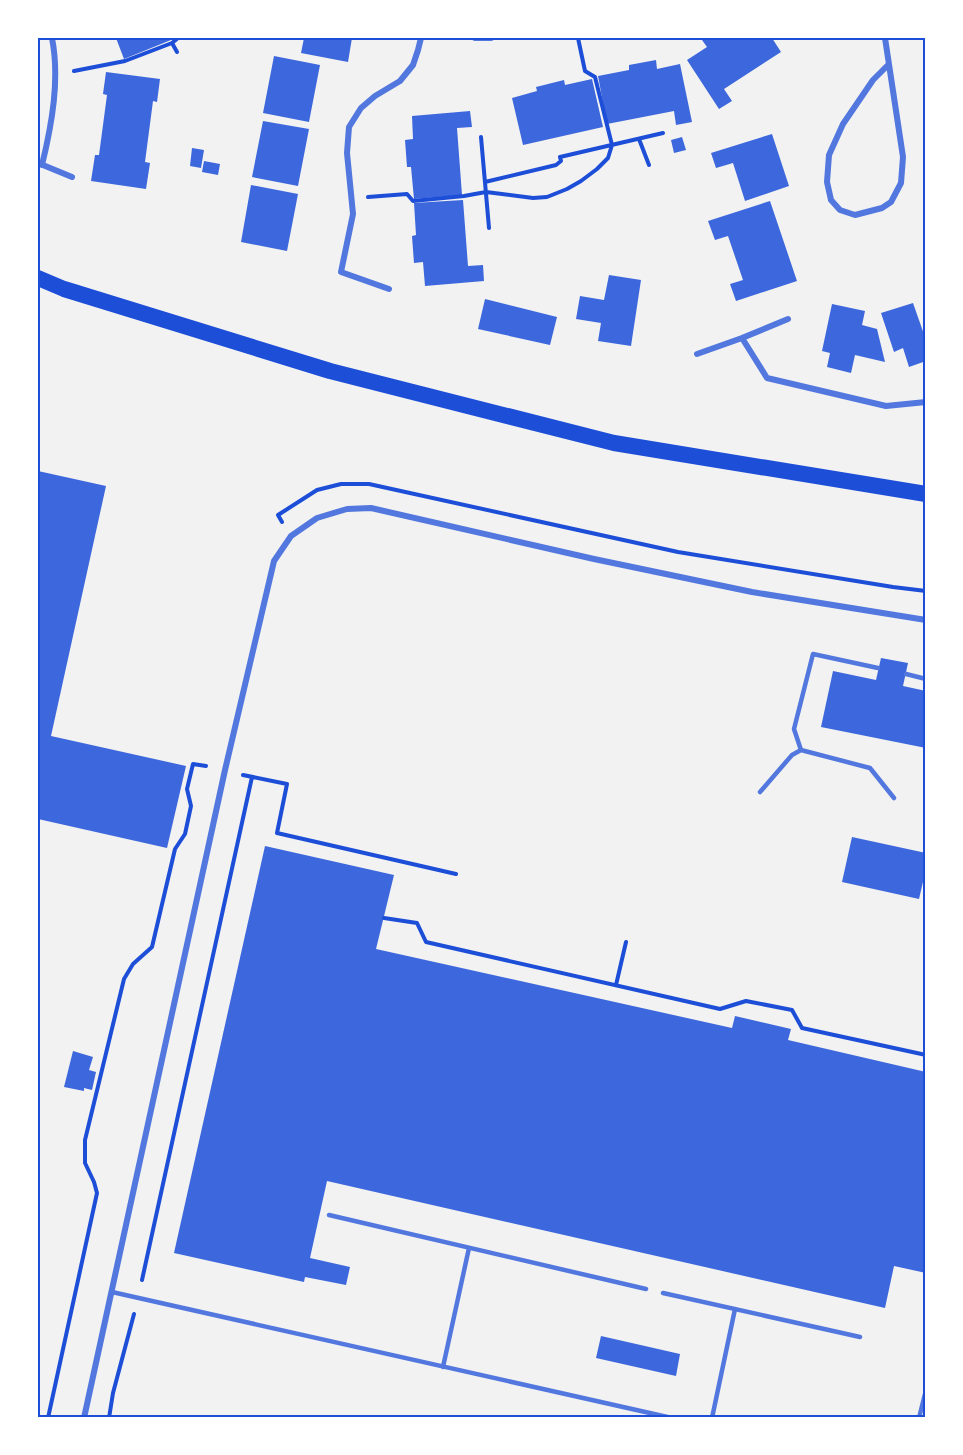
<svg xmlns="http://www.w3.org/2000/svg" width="963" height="1455" font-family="'Exo 2',sans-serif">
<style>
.building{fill:#3d67dc}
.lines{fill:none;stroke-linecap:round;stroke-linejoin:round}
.path{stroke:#1d4ed8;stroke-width:4}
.service{stroke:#5277de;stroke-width:4.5}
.minor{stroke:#5277de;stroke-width:6}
.trunk{stroke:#1d4ed8;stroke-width:16}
.neatline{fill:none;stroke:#1d4ed8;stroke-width:2}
</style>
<rect width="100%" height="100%" fill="#f2f2f2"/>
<!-- building -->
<path class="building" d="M 116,38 L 170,38 L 171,40 L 124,59 Z
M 304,38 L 352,38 L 348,62 L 301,53 Z
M 706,38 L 772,38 L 781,52 L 724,89 L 732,101 L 719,109 L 687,60 L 707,47 L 702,40 Z
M 274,56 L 320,65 L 309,122 L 263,113 Z
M 656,60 L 657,69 L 680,64 L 692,122 L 676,125 L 674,111 L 607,124 L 598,76 L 629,70 L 629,65 Z
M 106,72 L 160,79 L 157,102 L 153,101 L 145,162 L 150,163 L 146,189 L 91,181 L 95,155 L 99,155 L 107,95 L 103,94 Z
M 592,79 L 603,127 L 523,145 L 512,98 L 537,91 L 536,87 L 564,80 L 565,85 Z
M 470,111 L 472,127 L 457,128 L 462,195 L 414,199 L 411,167 L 407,167 L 405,140 L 413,139 L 412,116 Z
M 263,121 L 309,129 L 298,186 L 252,177 Z
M 772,134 L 789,186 L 745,201 L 733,163 L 716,168 L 711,153 Z
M 682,137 L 686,150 L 674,153 L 671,140 Z
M 192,148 L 204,150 L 201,168 L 190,166 Z
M 204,161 L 220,164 L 218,175 L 202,172 Z
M 251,185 L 298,194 L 287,251 L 241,242 Z
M 463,200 L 468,266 L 483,265 L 484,281 L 425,286 L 423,262 L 414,263 L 412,236 L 416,235 L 414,203 Z
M 770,201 L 797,281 L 736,301 L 730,284 L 743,280 L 728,236 L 715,240 L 708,221 Z
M 609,275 L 641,280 L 631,346 L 598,341 L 601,323 L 576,319 L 580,296 L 604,300 Z
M 485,299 L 557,317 L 550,345 L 478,329 Z
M 913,303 L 926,340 L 926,342 L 924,343 L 926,348 L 926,361 L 909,367 L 903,348 L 894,352 L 881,313 Z
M 832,304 L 865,311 L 862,325 L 877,329 L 885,362 L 855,355 L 851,373 L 827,367 L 830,353 L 822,351 Z
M 38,471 L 106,486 L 51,736 L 186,766 L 167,848 L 38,819 Z
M 881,658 L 908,663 L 903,686 L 926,691 L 926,748 L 821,727 L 833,671 L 876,680 Z
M 852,837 L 926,853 L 926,869 L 919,899 L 842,882 Z
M 265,846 L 394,875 L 376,949 L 732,1028 L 735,1016 L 791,1029 L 788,1040 L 926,1072 L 926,1273 L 894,1266 L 885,1308 L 327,1181 L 310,1258 L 350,1267 L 346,1285 L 305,1277 L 304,1282 L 174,1253 Z
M 73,1051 L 93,1057 L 89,1070 L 96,1072 L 92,1090 L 84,1088 L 84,1091 L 64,1087 Z
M 601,1336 L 680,1354 L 676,1376 L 596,1358 Z"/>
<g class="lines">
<!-- path -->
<path class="path" d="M 172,43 L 177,52
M 74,71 L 125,61 L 172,43 L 178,38
M 481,137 L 489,228
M 639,139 L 649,165
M 485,182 L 556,165 L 561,161 L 560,157 L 663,133
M 368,197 L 407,194 L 413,201 L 464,196 L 486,192 L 533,198 L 547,197 L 567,189 L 581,181 L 597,169 L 608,158 L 612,145 L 595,77 L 585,71 L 578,38
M 282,522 L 278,515 L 317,490 L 341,484 L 369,484 L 678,552 L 893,587 L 926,591
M 243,775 L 287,784 L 277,833 L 456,874
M 384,918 L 417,923 L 426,942 L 720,1009 L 746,1001 L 792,1010 L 802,1028 L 926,1055
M 616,985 L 626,942
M 142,1280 L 252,777
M 48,1418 L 97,1193 L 94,1182 L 85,1163 L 85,1140 L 124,979 L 133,964 L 152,947 L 175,849 L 185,834 L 191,806 L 187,789 L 193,764 L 206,766
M 109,1418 L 113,1393 L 134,1314"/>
<!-- service -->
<path class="service" d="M 878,668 L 813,654 L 794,729 L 801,750 L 870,768 L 894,798
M 906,674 L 926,679
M 760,792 L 792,755 L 801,750
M 329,1215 L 646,1289
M 112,1292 L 672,1418
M 663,1293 L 860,1337
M 443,1367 L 469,1248
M 712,1418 L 735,1309
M 919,1418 L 926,1390"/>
<!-- minor -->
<path class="minor" d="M 475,38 L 491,38
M 885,38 L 903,157 L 901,183 L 891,202 L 882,208 L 855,215 L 840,210 L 831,200 L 827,182 L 829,155 L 843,124 L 873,80 L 888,65
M 38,163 L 72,177
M 42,165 C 52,124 60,79 52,38
M 389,289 L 341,272 L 353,214 L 347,153 L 349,127 L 361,108 L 375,96 L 400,81 L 413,65 L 418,50 L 421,38
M 742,338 L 767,378 L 886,406 L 926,402
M 697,354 L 742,338 L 788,319
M 84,1418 L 225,770 L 274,561 L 291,536 L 317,518 L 347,509 L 371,508 L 594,559 L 752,592 L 926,620"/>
<!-- trunk -->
<path class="trunk" d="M 38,278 L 64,289 L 330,371 L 614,443 L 926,494"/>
</g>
<!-- border -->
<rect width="963" height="1455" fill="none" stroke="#ffffff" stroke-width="78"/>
<rect x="39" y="39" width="885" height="1377" class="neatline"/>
</svg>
